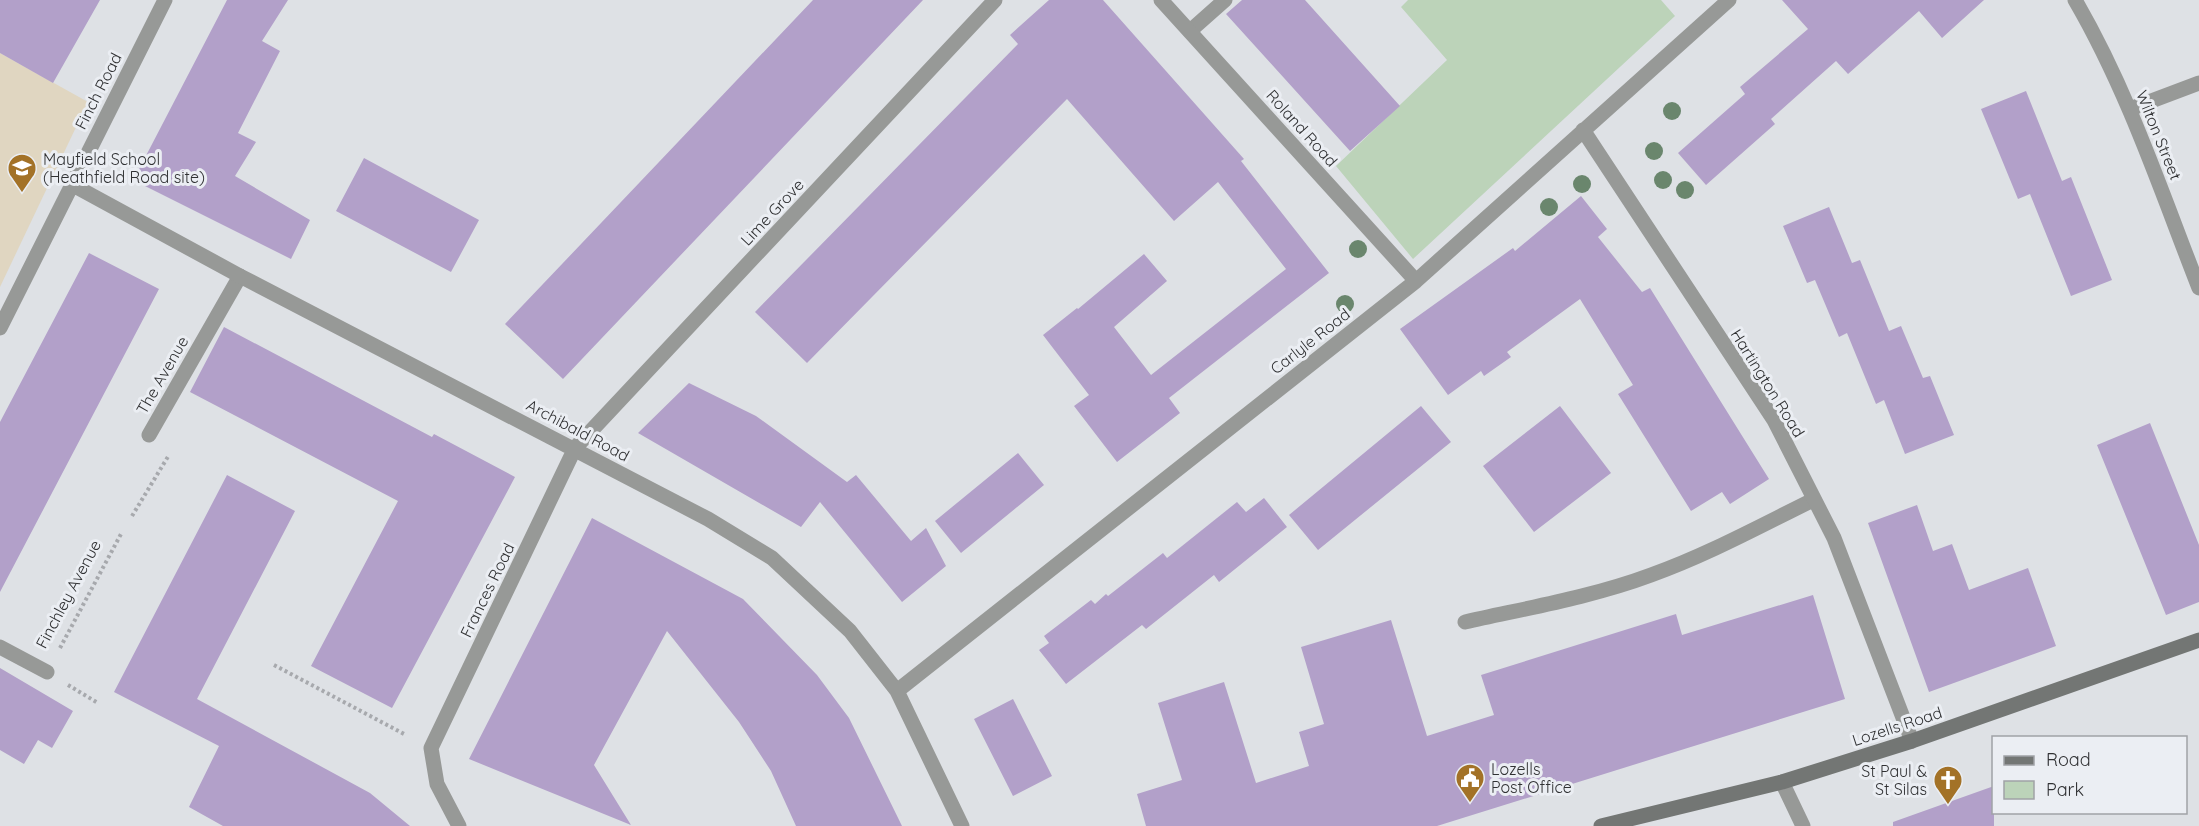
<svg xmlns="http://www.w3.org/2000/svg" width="2199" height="826" font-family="Quicksand,sans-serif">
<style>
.education{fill:#e0d6c1}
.green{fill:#bcd3b9}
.building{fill:#b2a0c9}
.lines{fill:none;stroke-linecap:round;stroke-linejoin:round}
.path{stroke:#a7a9ad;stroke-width:4;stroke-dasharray:3 3;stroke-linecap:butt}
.service{stroke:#979997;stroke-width:15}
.minor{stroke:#979997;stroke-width:15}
.secondary{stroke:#737674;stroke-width:15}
.tree{fill:#6a866d}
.labels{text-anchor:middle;stroke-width:6;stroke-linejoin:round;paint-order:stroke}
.street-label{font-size:16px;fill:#303133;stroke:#ebeef3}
.poi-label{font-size:16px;fill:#303133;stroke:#ebeef3;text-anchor:start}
</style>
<rect width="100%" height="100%" fill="#dee1e5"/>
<!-- education -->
<path class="education" d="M 0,53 L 88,102 L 0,287 Z"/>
<!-- green -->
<path class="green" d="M 1408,0 L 1661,0 L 1675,16 L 1413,259 L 1336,166 L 1447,60 L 1401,7 Z"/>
<!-- building -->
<path class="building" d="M 0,0 L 100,0 L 53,83 L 0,53 Z
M 227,0 L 288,0 L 262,41 L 280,51 L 238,133 L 256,142 L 235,176 L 310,220 L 291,259 L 143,185 L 137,173 Z
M 813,0 L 923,0 L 563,379 L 505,324 Z
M 1049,0 L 1103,0 L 1244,159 L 1241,161 L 1329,273 L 1169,398 L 1180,413 L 1117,462 L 1074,406 L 1089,395 L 1043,335 L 1077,308 L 1078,309 L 1144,254 L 1167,281 L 1114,327 L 1151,375 L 1286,269 L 1218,182 L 1174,221 L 1067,99 L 807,363 L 755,312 L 1018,44 L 1010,35 Z
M 1242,0 L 1305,0 L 1400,106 L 1350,151 L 1226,14 Z
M 1782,0 L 1984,0 L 1942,38 L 1919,11 L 1848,74 L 1836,61 L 1771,119 L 1775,124 L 1706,185 L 1678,153 L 1745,94 L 1740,87 L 1808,29 Z
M 2026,91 L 2062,181 L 2071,177 L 2112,280 L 2071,296 L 2030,194 L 2018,199 L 1981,109 Z
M 364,158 L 479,220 L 451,272 L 336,211 Z
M 1581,196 L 1607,229 L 1598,237 L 1642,292 L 1650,288 L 1769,479 L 1730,504 L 1722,492 L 1691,511 L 1618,394 L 1633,385 L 1580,299 L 1507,352 L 1511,357 L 1484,376 L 1481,371 L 1448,395 L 1400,329 L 1513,248 L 1515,251 Z
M 1829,207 L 1852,263 L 1860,260 L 1889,331 L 1901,326 L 1923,378 L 1930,376 L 1954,435 L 1905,454 L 1884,400 L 1876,404 L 1847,333 L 1839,337 L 1815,280 L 1807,283 L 1783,226 Z
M 89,253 L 159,289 L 0,592 L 0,422 Z
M 224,327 L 432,437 L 434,434 L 515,477 L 392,708 L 311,666 L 398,501 L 190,392 Z
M 689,383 L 756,416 L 847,482 L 856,475 L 911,541 L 926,528 L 946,566 L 902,602 L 820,502 L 801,527 L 638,433 Z
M 1421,406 L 1451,442 L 1318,550 L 1289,515 Z
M 1560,406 L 1611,473 L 1534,532 L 1483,466 Z
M 2150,423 L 2199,545 L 2199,602 L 2166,615 L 2097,445 Z
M 1018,453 L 1044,485 L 961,553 L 935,521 Z
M 227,475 L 295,511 L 197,699 L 370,793 L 410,826 L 223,826 L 189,807 L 219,746 L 114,692 Z
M 1264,498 L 1287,527 L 1219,582 L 1214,575 L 1146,629 L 1142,625 L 1066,684 L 1039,650 L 1049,643 L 1044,636 L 1091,600 L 1095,604 L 1106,594 L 1108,596 L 1163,553 L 1167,558 L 1237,502 L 1246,512 Z
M 1917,505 L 1933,551 L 1952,544 L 1969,590 L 2028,568 L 2056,646 L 1929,692 L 1868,523 Z
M 592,518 L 743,599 L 817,675 L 849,718 L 902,826 L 796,826 L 771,771 L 739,722 L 667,631 L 594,765 L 631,825 L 469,759 Z
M 1813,595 L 1845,699 L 1437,826 L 1146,826 L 1137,794 L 1182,780 L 1158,703 L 1224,682 L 1256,783 L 1309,766 L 1299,732 L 1324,724 L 1301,647 L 1391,620 L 1427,736 L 1494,715 L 1481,675 L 1676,614 L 1682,635 Z
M 0,668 L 73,711 L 52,748 L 38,740 L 24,764 L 0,750 Z
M 1013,699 L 1052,776 L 1013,796 L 974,719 Z
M 1994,786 L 1994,826 L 1893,826 L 1893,822 Z"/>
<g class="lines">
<!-- path -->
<path class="path" d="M 132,516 L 169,455
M 60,648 L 121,534
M 274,665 L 406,735
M 68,685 L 98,703"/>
<!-- service -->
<path class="service" d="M 1190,31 L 1225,0
M 149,435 L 240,276
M 1465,622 C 1527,608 1592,597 1651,575 C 1707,555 1760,526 1813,500
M 0,647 L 47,672"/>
<!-- minor -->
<path class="minor" d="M 1161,0 L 1416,281
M 2075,0 C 2128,91 2161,191 2199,288
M 2130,109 L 2199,83
M 1583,130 L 1774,420 L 1834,538 L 1912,741
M 71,184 L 240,276 L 708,519 L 772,558 L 850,631 L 897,691 L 962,826
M 0,328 L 165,0
M 897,691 L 1416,281 L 1729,0
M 1782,782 L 1803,826
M 459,826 L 437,784 L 431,748 L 575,448 L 995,0"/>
<!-- secondary -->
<path class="secondary" d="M 1601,826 L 1782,782 L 1912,741 L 2199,640"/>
</g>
<!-- trees -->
<g class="tree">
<circle cx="1672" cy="111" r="9"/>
<circle cx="1654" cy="151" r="9"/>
<circle cx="1663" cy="180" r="9"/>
<circle cx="1582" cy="184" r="9"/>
<circle cx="1685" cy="190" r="9"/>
<circle cx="1549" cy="207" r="9"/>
<circle cx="1358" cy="249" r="9"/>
<circle cx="1345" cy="304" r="9"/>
</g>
<!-- icons -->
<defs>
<g id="school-pin" transform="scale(1.5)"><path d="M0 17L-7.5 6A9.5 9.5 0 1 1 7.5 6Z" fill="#a37227" stroke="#ebeef3"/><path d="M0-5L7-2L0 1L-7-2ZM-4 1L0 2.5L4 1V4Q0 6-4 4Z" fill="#fff"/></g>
<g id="civic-pin" transform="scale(1.5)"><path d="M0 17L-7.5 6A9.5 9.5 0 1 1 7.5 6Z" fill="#a37227" stroke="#ebeef3"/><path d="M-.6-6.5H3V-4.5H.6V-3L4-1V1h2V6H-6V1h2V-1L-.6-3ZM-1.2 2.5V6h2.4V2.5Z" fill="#fff"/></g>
<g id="church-pin" transform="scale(1.5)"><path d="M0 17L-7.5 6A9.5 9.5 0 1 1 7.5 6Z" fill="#a37227" stroke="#ebeef3"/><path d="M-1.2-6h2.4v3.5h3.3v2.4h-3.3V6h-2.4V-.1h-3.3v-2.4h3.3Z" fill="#fff"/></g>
</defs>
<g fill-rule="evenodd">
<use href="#school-pin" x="22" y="168"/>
<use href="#civic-pin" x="1470" y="778"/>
<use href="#church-pin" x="1948" y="780"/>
</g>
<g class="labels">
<!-- street labels -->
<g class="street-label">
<text transform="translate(98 91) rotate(-63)" y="6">Finch Road</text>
<text transform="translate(1302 128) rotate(48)" y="6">Roland Road</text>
<text transform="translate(2159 135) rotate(68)" y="6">Wilton Street</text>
<text transform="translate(772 212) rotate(-47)" y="6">Lime Grove</text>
<text transform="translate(1310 341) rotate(-38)" y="6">Carlyle Road</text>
<text transform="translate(162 375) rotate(-60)" y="6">The Avenue</text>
<text transform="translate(1768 383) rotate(58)" y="6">Hartington Road</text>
<text transform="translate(578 430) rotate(28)" y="6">Archibald Road</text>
<text transform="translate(487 590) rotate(-64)" y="6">Frances Road</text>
<text transform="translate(68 594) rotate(-62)" y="6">Finchley Avenue</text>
<text transform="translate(1897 726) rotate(-18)" y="6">Lozells Road</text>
</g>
<!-- poi labels -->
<g class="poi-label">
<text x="43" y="165">Mayfield School<tspan x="43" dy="18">(Heathfield Road site)</tspan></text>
<text x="1491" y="775">Lozells<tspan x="1491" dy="18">Post Office</tspan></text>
<text x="1927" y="777" text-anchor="end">St Paul &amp;<tspan x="1927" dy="18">St Silas</tspan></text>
</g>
</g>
<!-- legend -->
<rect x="1992" y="736" width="195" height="78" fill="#ebeef3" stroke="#a0a2a6" stroke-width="1.5"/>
<rect x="2004" y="756" width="30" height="9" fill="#737674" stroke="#a0a2a6" stroke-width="1.5"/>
<text x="2046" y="766" font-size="18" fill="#303133">Road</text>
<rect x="2004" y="781" width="30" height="18" fill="#bcd3b9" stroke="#a0a2a6" stroke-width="1.5"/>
<text x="2046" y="796" font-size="18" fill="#303133">Park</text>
</svg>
